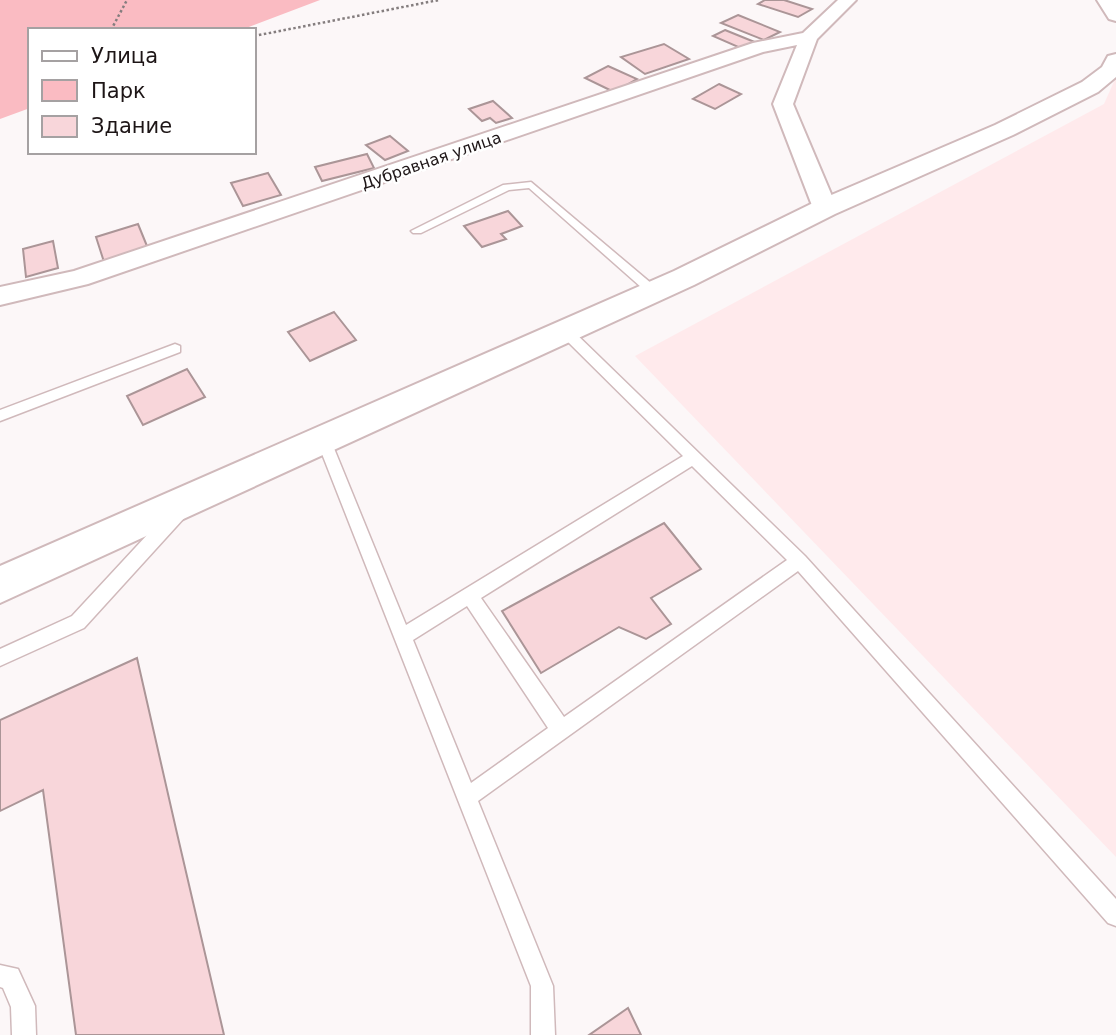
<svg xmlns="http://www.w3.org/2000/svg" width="1116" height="1035" font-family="'DejaVu Sans',sans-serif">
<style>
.built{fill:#ffeaec}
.green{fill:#fabbc2}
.building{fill:#f8d6da;stroke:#ab9597;stroke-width:2}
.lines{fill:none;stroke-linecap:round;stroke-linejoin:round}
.service-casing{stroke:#d0b9bb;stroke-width:3}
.minor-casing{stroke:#d0b9bb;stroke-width:4}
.secondary-casing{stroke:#d0b9bb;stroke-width:4}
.path{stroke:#847d7e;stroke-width:2.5;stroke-dasharray:2.5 2.5;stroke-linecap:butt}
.service{fill:#fff;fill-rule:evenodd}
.minor{fill:#fff;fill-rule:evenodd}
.secondary{fill:#fff;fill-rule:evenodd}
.labels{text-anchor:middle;stroke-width:5;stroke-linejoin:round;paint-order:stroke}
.far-street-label{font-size:16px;fill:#1d1516;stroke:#fff}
</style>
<rect width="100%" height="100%" fill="#fcf7f8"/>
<!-- built -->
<path class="built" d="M 1116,77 L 1116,857 L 635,356 L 1104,104 Z"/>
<!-- green -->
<path class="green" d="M 0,0 L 320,0 L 241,30 L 30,30 L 30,108 L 0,119 Z"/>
<!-- building -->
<path class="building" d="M 765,0 L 784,0 L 812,9 L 798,17 L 758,4 Z
M 738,15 L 780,32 L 764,40 L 721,23 Z
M 725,30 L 757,43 L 745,50 L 713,36 Z
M 664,44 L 689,59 L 645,74 L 621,57 Z
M 608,66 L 637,79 L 614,92 L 585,78 Z
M 719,84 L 741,94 L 715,109 L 693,99 Z
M 493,101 L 512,118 L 496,123 L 490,118 L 482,121 L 469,109 Z
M 390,136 L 408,151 L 385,160 L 366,145 Z
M 367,154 L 374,168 L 322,181 L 315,167 Z
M 268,173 L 281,195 L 243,206 L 231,183 Z
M 508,211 L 522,226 L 501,234 L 506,239 L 482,247 L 464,226 Z
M 138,224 L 149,251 L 105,265 L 96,237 Z
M 53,241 L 58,268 L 26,277 L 23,249 Z
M 334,312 L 356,340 L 310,361 L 288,332 Z
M 187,369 L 205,397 L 143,425 L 127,396 Z
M 664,523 L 701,569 L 651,598 L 671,624 L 646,639 L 619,627 L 541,673 L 502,611 Z
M 137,658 L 176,829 L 224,1035 L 76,1035 L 43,790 L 0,811 L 0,720 Z
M 628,1008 L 641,1035 L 589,1035 Z"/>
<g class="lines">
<!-- service casing -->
<g class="service-casing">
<path id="service" d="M 531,182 L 658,289 L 658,295 L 650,295 L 529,188 L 509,190 L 421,233 L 413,233 L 411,231 L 503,185 Z
M 566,328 L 571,329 L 805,556 L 1116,899 L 1116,926 L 1108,923 L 798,571 L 478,801 L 553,986 L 555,1035 L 531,1035 L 531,986 L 317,441 L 324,435 L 331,441 L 406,625 L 683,456 L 561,335 L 560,332 ZM 692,466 L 787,560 L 564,717 L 481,598 ZM 467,606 L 548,728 L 471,783 L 413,640 Z
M 175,344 L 180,346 L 180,352 L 0,421 L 0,410 Z
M 179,505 L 185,507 L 187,512 L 185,517 L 84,628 L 0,666 L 0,649 L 72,616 L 173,507 Z
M 0,965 L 18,969 L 35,1006 L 36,1035 L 12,1035 L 11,1007 L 3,988 L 0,987 Z"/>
</g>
<!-- minor casing -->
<g class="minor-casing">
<path id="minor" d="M 838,0 L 856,0 L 817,39 L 793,104 L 837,208 L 833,213 L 817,213 L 813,208 L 773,104 L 797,45 L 763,52 L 88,284 L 0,305 L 0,287 L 74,271 L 753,43 L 803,33 Z"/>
</g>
<!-- secondary casing -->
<g class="secondary-casing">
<path id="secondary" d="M 1097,0 L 1116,0 L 1116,21 L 1109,19 Z
M 1116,54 L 1116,77 L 1098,92 L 1013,135 L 835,214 L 694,285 L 0,603 L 0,566 L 674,271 L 815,202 L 995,125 L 1082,82 L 1102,67 L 1108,56 Z"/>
</g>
<!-- path -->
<path class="path" d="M 111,30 L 127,0
M 254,36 L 439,0"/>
<!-- service -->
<use href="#service" class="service"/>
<!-- minor -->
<use href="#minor" class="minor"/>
<!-- secondary -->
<use href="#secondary" class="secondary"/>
</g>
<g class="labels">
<!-- far-street labels -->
<g class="far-street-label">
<text transform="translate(431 160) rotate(-19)" y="6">Дубравная улица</text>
</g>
</g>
<!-- legend -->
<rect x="28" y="28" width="228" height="126" fill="#ffffff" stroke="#a5a1a2" stroke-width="2"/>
<rect x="42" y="51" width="35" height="10" fill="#ffffff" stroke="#a5a1a2" stroke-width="2"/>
<text x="91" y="63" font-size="21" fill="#1d1516">Улица</text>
<rect x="42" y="80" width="35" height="21" fill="#fabbc2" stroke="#a5a1a2" stroke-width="2"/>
<text x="91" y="98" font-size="21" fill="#1d1516">Парк</text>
<rect x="42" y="116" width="35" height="21" fill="#f8d6da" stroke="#a5a1a2" stroke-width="2"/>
<text x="91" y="133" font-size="21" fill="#1d1516">Здание</text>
</svg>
